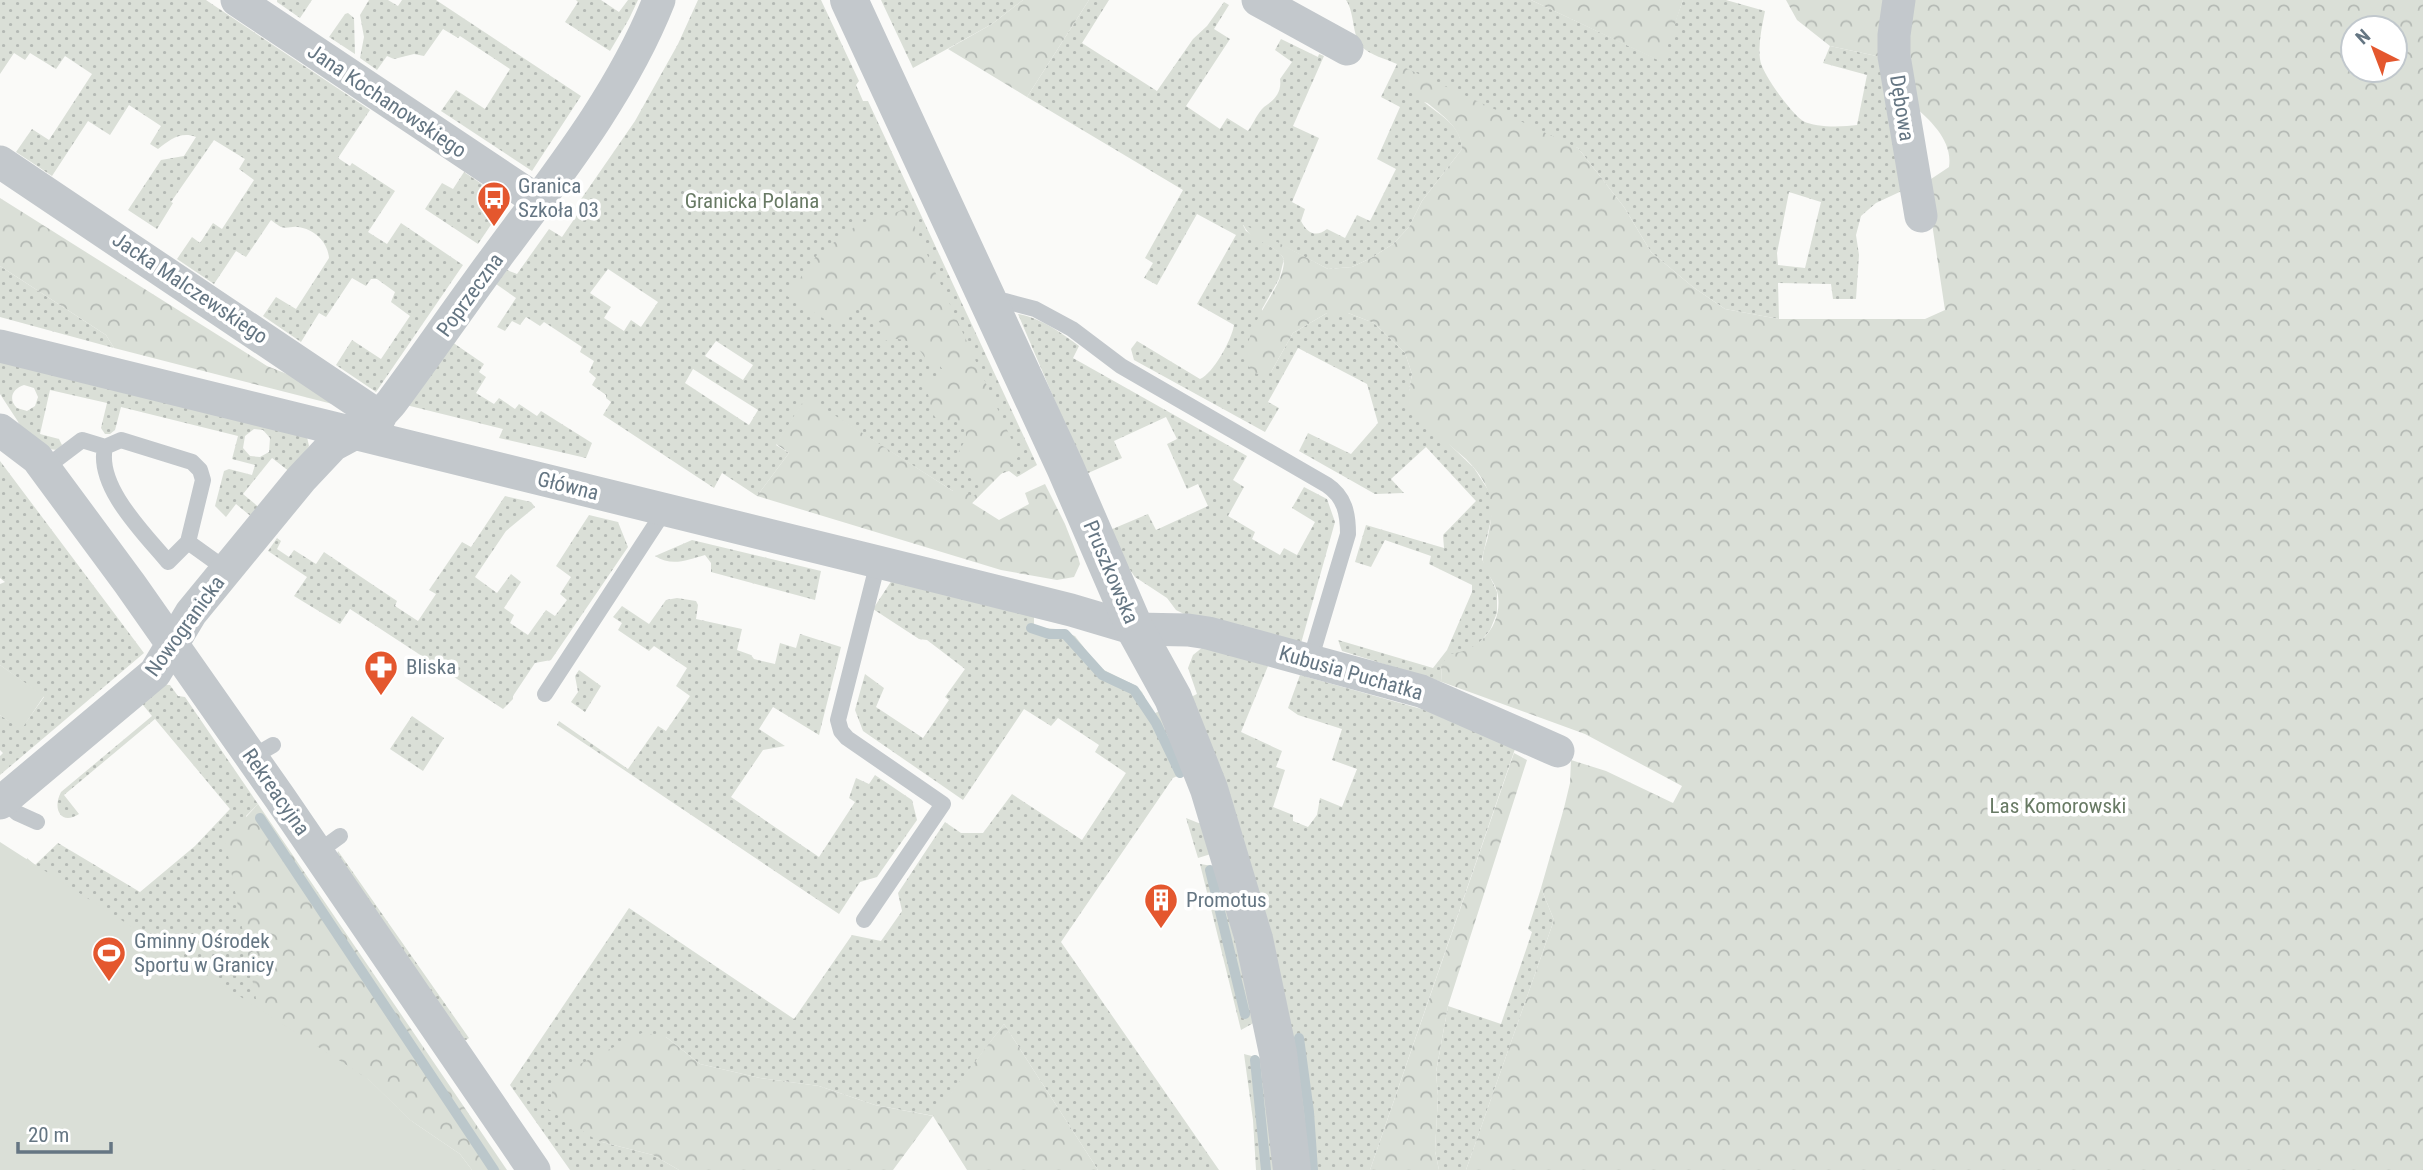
<svg xmlns="http://www.w3.org/2000/svg" width="2423" height="1170" font-family="'Roboto Condensed',sans-serif">
<style>
.green{fill:url(#green-dots);fill-rule:evenodd}
.forest{fill:url(#forest-crowns);fill-rule:evenodd}
.pitch{fill:#dadfd7}
.lines{fill:none;stroke-linecap:round;stroke-linejoin:round}
.stream{stroke:#bbc7cb;stroke-width:10}
.service{stroke:#c3c8cc;stroke-width:16}
.minor{stroke:#c3c8cc;stroke-width:33}
.tertiary{stroke:#c3c8cc;stroke-width:38}
.labels{text-anchor:middle;stroke-width:7;stroke-linejoin:round;paint-order:stroke}
.street-label{font-size:21px;fill:#657683;stroke:#fff}
.poi-label{font-size:21px;fill:#657683;stroke:#fff;text-anchor:start}
.park-label{font-size:21px;fill:#687a64;stroke:#fff}
</style>
<defs>
<pattern id="green-dots" width="8" height="8" patternUnits="userSpaceOnUse" patternTransform="scale(1.75)"><rect width="8" height="8" fill="#dadfd7"/><path d="M2 2h.1M6 6h.1" fill="none" stroke="#b4b9b4" stroke-width="1.8" stroke-linecap="round"/></pattern>
<pattern id="forest-crowns" width="20" height="18" patternUnits="userSpaceOnUse" patternTransform="scale(1.75)"><rect width="20" height="18" fill="#dadfd7"/><path d="M2 6a3 3 0 1 1 6 0M12 15a3 3 0 1 1 6 0" fill="none" stroke="#b4b9b4"/></pattern>
</defs>
<rect width="100%" height="100%" fill="#fafaf8"/>
<!-- green -->
<path class="green" d="M 0,0 L 206,0 L 370,110 L 338,158 L 350,166 L 352,163 L 395,191 L 368,232 L 387,244 L 401,223 L 463,265 L 376,392 L 336,365 L 352,340 L 381,359 L 410,316 L 391,302 L 395,292 L 377,279 L 371,279 L 366,286 L 352,278 L 326,317 L 319,313 L 301,342 L 263,316 L 276,297 L 296,309 L 329,258 C 328,242 314,229 298,227 C 292,226 287,229 281,227 C 277,225 274,222 271,220 L 246,257 L 236,251 L 214,284 L 177,259 L 192,237 L 200,243 L 213,223 L 222,229 L 254,180 L 239,169 L 245,159 L 214,140 L 171,202 L 173,203 L 157,229 L 128,210 L 161,160 L 184,156 L 196,137 C 180,131 170,140 158,149 L 150,144 L 161,126 L 129,105 L 110,135 L 88,121 L 52,176 L 16,152 L 32,129 L 49,140 L 92,74 L 65,56 L 56,69 L 30,53 L 25,60 L 14,53 L 0,74 Z
M 277,0 L 312,0 L 300,18 L 277,2 Z
M 369,0 L 388,0 L 398,6 L 402,0 L 436,0 L 581,96 L 532,171 L 441,111 L 456,90 L 485,109 L 510,69 L 460,36 L 458,38 L 443,29 L 424,56 L 414,54 L 394,59 L 387,56 L 377,70 L 360,58 L 364,37 L 360,15 Z
M 576,0 L 601,0 L 619,12 L 628,0 L 638,0 L 629,19 L 610,51 L 565,22 L 578,2 Z
M 698,0 L 821,0 L 859,81 L 856,85 L 863,101 L 868,101 L 1037,465 L 1017,477 L 1009,471 L 1000,474 L 972,503 L 806,398 L 776,445 L 789,453 L 757,496 L 722,473 L 714,488 L 603,415 L 611,402 L 606,398 L 606,395 L 592,385 L 596,378 L 589,372 L 594,361 L 580,352 L 582,347 L 544,322 L 540,326 L 526,317 L 520,325 L 512,321 L 505,331 L 497,327 L 516,298 L 496,284 L 507,270 L 517,274 L 549,229 L 562,237 L 581,209 L 577,205 L 635,121 L 678,44 ZM 608,269 L 658,302 L 641,327 L 631,320 L 624,331 L 604,318 L 611,307 L 590,293 ZM 716,341 L 753,365 L 743,380 L 705,356 ZM 693,369 L 758,410 L 749,425 L 685,383 Z
M 881,0 L 1023,0 L 992,24 L 913,68 Z
M 1089,0 L 1109,0 L 1082,43 L 1157,91 L 1193,39 L 1207,26 L 1224,2 L 1229,5 L 1214,29 L 1230,39 L 1186,106 L 1220,129 L 1227,118 L 1248,131 C 1253,124 1258,112 1264,107 C 1274,100 1282,93 1280,79 L 1292,62 L 1275,50 L 1281,39 L 1318,57 L 1319,54 L 1324,56 L 1293,126 L 1319,138 L 1292,202 L 1305,209 L 1301,221 C 1307,233 1316,238 1327,229 L 1345,238 L 1357,215 L 1370,221 L 1396,169 L 1377,159 L 1400,107 L 1381,97 L 1397,64 C 1386,59 1370,55 1362,47 C 1352,37 1355,13 1346,0 L 1531,0 L 1661,61 L 1683,0 L 1726,0 L 1765,11 C 1762,27 1758,43 1760,59 C 1761,73 1792,114 1803,121 C 1816,128 1843,127 1857,125 L 1867,75 L 1823,63 L 1830,46 L 1886,58 L 1906,189 L 1876,203 L 1861,216 L 1856,235 L 1859,255 L 1856,299 L 1833,299 L 1831,284 L 1778,283 L 1779,319 L 1725,309 L 1693,287 L 1651,252 L 1624,207 L 1578,148 L 1424,102 C 1441,116 1461,125 1462,149 L 1422,201 L 1409,227 L 1393,244 L 1371,258 L 1352,267 L 1328,269 L 1243,225 L 1246,231 L 1279,252 L 1284,259 L 1279,279 L 1262,309 L 1271,372 L 1293,333 L 1327,313 L 1348,313 L 1374,323 L 1405,353 L 1412,374 L 1409,391 L 1450,445 L 1474,468 L 1492,496 L 1492,515 L 1482,559 L 1497,592 L 1497,613 L 1490,630 L 1482,640 L 1472,649 L 1441,665 L 1442,682 L 1342,651 L 1338,640 L 1433,668 L 1447,650 L 1472,592 L 1472,585 L 1429,564 L 1431,556 L 1385,540 L 1371,567 L 1355,562 L 1366,525 L 1444,548 L 1443,535 L 1476,501 L 1426,447 L 1391,479 L 1404,493 L 1375,494 L 1299,451 L 1308,433 L 1351,454 L 1378,423 L 1367,384 L 1298,348 L 1268,402 L 1279,408 L 1265,432 L 1134,360 L 1131,349 L 1137,341 L 1200,379 C 1213,374 1232,339 1234,325 L 1197,304 L 1236,235 L 1197,214 L 1157,285 L 1144,278 L 1153,263 L 1145,258 L 1183,190 L 1027,97 ZM 1789,192 L 1821,202 L 1805,268 L 1778,265 L 1777,253 Z
M 348,13 L 354,18 L 355,54 L 329,37 L 345,14 Z
M 464,172 L 507,201 L 478,244 L 425,209 L 442,183 L 453,189 Z
M 0,266 L 106,335 L 114,348 L 0,317 Z
M 1018,314 C 1039,317 1062,333 1079,346 L 1073,358 L 1247,456 L 1233,480 L 1244,487 L 1228,516 L 1255,532 L 1252,539 L 1280,555 L 1284,548 L 1297,555 L 1315,522 L 1292,508 L 1304,487 L 1327,499 L 1335,522 L 1300,647 L 1186,615 L 1176,610 L 1167,598 L 1135,577 L 1128,567 L 1110,530 L 1148,514 L 1156,530 L 1208,506 L 1198,484 L 1187,489 L 1167,444 L 1177,439 L 1166,417 L 1114,441 L 1122,458 L 1086,474 Z
M 452,342 L 484,364 L 479,372 L 486,377 L 476,393 L 494,404 L 499,398 L 515,409 L 519,404 L 537,416 L 541,411 L 592,443 L 586,458 L 499,438 L 503,429 L 406,405 Z
M 0,360 L 307,437 L 309,446 L 290,472 L 272,458 L 243,494 L 261,509 L 253,518 L 236,504 L 226,517 L 215,506 L 224,471 L 229,469 L 252,475 L 255,465 L 232,459 L 238,436 L 121,407 L 115,430 L 110,434 L 105,434 L 101,428 L 107,403 L 50,390 L 40,434 L 59,439 L 62,445 L 57,450 L 49,449 L 28,437 L 0,394 ZM 24,385 L 34,388 L 38,397 L 35,406 L 27,411 L 17,408 C 8,399 12,389 24,385 ZM 254,429 L 263,430 L 270,438 L 269,452 L 260,457 L 250,456 L 243,448 L 245,436 Z
M 0,461 L 144,653 L 0,775 L 0,756 L 3,753 L 0,750 L 0,715 L 21,729 L 44,697 L 0,665 L 0,584 L 5,582 L 0,578 Z
M 505,496 L 531,502 L 535,507 L 506,531 L 475,577 L 497,593 L 511,574 L 521,582 L 504,608 L 514,615 L 510,623 L 528,635 L 546,610 L 555,616 L 567,600 L 560,594 L 571,577 L 556,566 L 589,515 L 618,522 L 628,547 L 551,660 L 535,663 L 513,696 L 513,699 L 503,709 L 350,609 L 340,624 L 294,596 L 307,577 L 268,551 L 277,538 L 281,541 L 277,549 L 289,557 L 294,550 L 316,564 L 324,552 L 397,601 L 395,606 L 418,621 L 436,594 L 429,590 L 462,542 L 471,547 Z
M 692,540 L 821,571 L 815,600 L 711,572 L 711,563 L 705,555 C 687,560 672,567 655,556 Z
M 892,580 L 1034,615 L 1034,627 L 1056,629 L 1075,636 L 1100,668 L 1136,686 L 1142,692 L 1153,714 L 1162,710 L 1186,772 L 1173,778 L 1061,942 L 1219,1170 L 1098,1170 L 1004,1024 L 934,1116 L 875,1105 L 819,1086 L 760,1078 L 700,1064 L 666,1037 L 598,1141 L 653,1155 L 679,1170 L 570,1170 L 510,1085 L 629,908 L 794,1019 L 852,935 L 881,941 L 902,911 L 898,893 L 945,822 L 961,833 L 983,833 L 1012,794 L 1082,840 L 1126,773 L 1095,752 L 1099,745 L 1058,718 L 1051,726 L 1024,709 L 963,800 L 863,731 L 855,710 L 865,674 L 884,688 L 876,707 L 923,738 L 949,700 L 945,697 L 965,669 L 927,640 L 919,639 L 873,609 Z
M 677,598 L 696,601 L 698,605 L 696,619 L 742,629 L 737,650 L 751,655 L 754,659 L 775,664 L 780,643 L 796,648 L 800,634 L 841,647 L 819,735 L 773,707 L 759,729 L 785,746 L 763,750 L 731,797 L 819,857 L 855,802 L 849,798 L 856,778 L 869,784 L 875,775 L 912,800 L 917,820 L 877,877 L 860,882 L 839,914 L 557,725 L 559,721 L 628,769 L 658,726 L 666,731 L 690,696 L 676,686 L 687,668 L 654,646 L 649,651 L 618,630 L 622,623 L 613,617 L 622,606 L 649,624 L 666,600 Z
M 1203,647 L 1268,666 L 1241,732 L 1282,751 L 1276,767 L 1285,770 L 1273,807 L 1293,815 L 1293,821 L 1308,827 L 1317,815 L 1320,798 L 1342,807 L 1357,769 L 1332,760 L 1342,729 L 1298,715 L 1288,708 L 1300,675 L 1425,710 L 1515,749 L 1370,1170 L 1304,1170 L 1189,698 L 1197,694 L 1188,668 L 1193,655 Z
M 579,670 L 601,686 L 585,712 L 571,702 L 578,692 L 575,676 Z
M 158,684 L 170,685 L 178,696 L 185,697 L 258,804 L 246,816 L 368,1079 L 410,1120 L 472,1170 L 0,1066 L 27,858 L 35,865 L 58,843 L 140,892 L 195,846 L 230,809 L 155,719 L 64,795 L 79,814 C 61,826 52,809 61,792 L 152,716 L 139,700 Z
M 412,716 L 444,738 L 423,771 L 390,749 Z
M 1186,818 L 1206,826 L 1214,853 L 1198,858 Z
M 338,851 L 469,1038 L 466,1040 L 459,1038 L 336,858 Z
M 1200,864 L 1219,867 L 1257,1021 L 1241,1030 Z
M 1541,888 L 1554,920 L 1466,1170 L 1439,1170 L 1435,1151 L 1438,1096 L 1436,1072 L 1448,1006 L 1501,1024 L 1532,932 L 1528,929 Z
M 1244,1054 L 1263,1059 L 1274,1170 L 1256,1170 L 1253,1120 Z"/>
<!-- forest -->
<path class="forest" d="M 1023,0 L 1089,0 L 1027,97 L 948,49 L 992,24 Z
M 1531,0 L 1683,0 L 1662,62 Z
M 1786,0 L 1892,0 L 1886,58 L 1830,46 L 1797,20 Z
M 1907,0 L 2423,0 L 2423,1170 L 1466,1170 L 1554,920 L 1541,888 L 1564,808 L 1570,783 L 1571,760 L 1606,771 L 1673,803 L 1682,786 L 1585,734 L 1442,682 L 1441,665 L 1449,654 C 1480,652 1505,623 1497,591 C 1494,580 1481,567 1483,557 C 1483,550 1487,543 1488,536 C 1496,501 1490,484 1466,459 L 1406,408 L 1412,374 L 1405,353 L 1374,323 L 1348,313 L 1327,313 L 1293,333 L 1271,372 L 1258,374 L 1250,371 C 1235,327 1285,293 1284,259 C 1274,243 1250,242 1243,224 L 1328,269 L 1352,267 L 1371,258 L 1393,244 L 1409,227 L 1422,201 L 1462,149 C 1460,111 1405,102 1397,64 L 1578,148 L 1624,207 L 1651,252 L 1693,287 L 1725,309 L 1779,319 L 1925,319 L 1945,310 L 1927,190 L 1931,179 L 1949,167 C 1953,141 1931,121 1913,105 ZM 2353,28 L 2395,28 L 2395,70 L 2353,70 Z
M 0,198 L 267,366 L 287,374 L 352,409 L 114,348 L 106,335 L 0,266 Z
M 906,208 L 1019,456 L 972,503 L 999,520 L 1029,504 L 1025,493 L 1045,484 L 1065,524 L 1078,557 L 1080,564 L 1074,577 L 1057,580 L 1001,570 L 757,496 L 789,453 L 776,444 L 806,397 L 953,491 L 962,491 L 973,496 C 981,493 983,486 980,479 L 965,470 L 957,455 C 965,440 973,433 955,420 L 938,421 C 927,408 931,393 923,380 L 942,380 L 945,373 L 940,366 L 927,363 C 919,340 892,330 873,349 L 884,325 L 853,306 L 839,328 L 787,296 L 817,255 L 860,223 L 886,217 Z
M 1514,753 L 1527,760 L 1448,1006 L 1436,1072 L 1438,1096 L 1435,1151 L 1439,1170 L 1370,1170 Z
M 258,804 L 507,1170 L 472,1170 L 460,1154 L 410,1120 L 368,1079 L 258,1009 L 225,840 Z
M 1004,1024 L 1098,1170 L 967,1170 L 933,1116 L 893,1170 L 679,1170 L 653,1155 L 598,1141 L 548,1109 L 556,1076 L 642,1033 L 666,1037 L 700,1064 L 760,1078 L 819,1086 L 875,1105 L 933,1116 Z"/>
<!-- pitch -->
<path class="pitch" d="M 0,665 L 44,696 L 21,730 L 0,715 Z
M 0,842 L 368,1079 L 410,1120 L 460,1154 L 472,1170 L 0,1170 Z"/>
<g class="lines">
<!-- stream -->
<path class="stream" d="M 1031,628 L 1049,634 L 1065,634 L 1102,675 L 1134,690 L 1156,723 L 1180,773
M 260,818 L 494,1170
M 1210,870 L 1245,1014
M 1299,1038 L 1309,1112 L 1313,1170
M 1255,1060 L 1266,1170"/>
<!-- service -->
<path class="service" d="M 991,301 L 1005,301 L 1035,309 L 1072,329 L 1121,366 L 1327,485 C 1345,497 1348,514 1348,534 L 1310,661
M 105,447 C 96,487 145,534 168,562 L 188,542
M 45,468 L 82,440 L 105,447 L 121,440 L 192,462 L 200,470 L 203,480 L 188,542 L 227,570
M 545,694 L 665,510
M 252,757 L 273,745
M 3,800 L 17,813 L 37,822
M 318,852 L 340,836
M 864,920 L 943,804 L 847,738 L 841,731 L 838,720 L 878,562"/>
<!-- minor -->
<path class="minor" d="M 237,0 L 538,201
M 1258,0 L 1347,49
M 1899,0 L 1894,35 L 1894,56 L 1921,216
M 0,162 L 380,417
M 0,346 L 878,562 L 1071,610 L 1135,629 L 1188,630 L 1208,633 L 1421,691 L 1558,751
M 0,430 L 37,458 L 130,584 L 280,798 L 534,1170
M 0,803 L 155,673 L 191,613 L 301,479 L 333,445 L 372,424 L 391,403 C 429,352 465,299 503,248 C 561,170 623,91 659,0"/>
<!-- tertiary -->
<path class="tertiary" d="M 849,0 L 1065,467 L 1135,629 L 1173,698 L 1209,789 L 1254,939 L 1278,1053 L 1292,1170"/>
</g>
<!-- icons -->
<defs>
<g id="bus-pin" transform="scale(1.75)"><path d="M0 17L-7.5 6A9.5 9.5 0 1 1 7.5 6Z" fill="#e4572e" stroke="#fff"/><path d="M-5-6H5V4H4V6H2V4H-2V6H-4V4H-5ZM-3.5-4V0h7V-4ZM-3.5 1.2v1.5H-2V1.2ZM2 1.2v1.5H3.5V1.2Z" fill="#fff"/></g>
<g id="pharmacy-pin" transform="scale(1.75)"><path d="M0 17L-7.5 6A9.5 9.5 0 1 1 7.5 6Z" fill="#e4572e" stroke="#fff"/><path d="M-2-6h4v4h4v4h-4v4h-4v-4h-4v-4h4Z" fill="#fff"/></g>
<g id="building-pin" transform="scale(1.75)"><path d="M0 17L-7.5 6A9.5 9.5 0 1 1 7.5 6Z" fill="#e4572e" stroke="#fff"/><path d="M-4-6H4V6H1V3H-1V6H-4ZM-2.5-4.3h1.7v1.8h-1.7ZM.8-4.3h1.7v1.8H.8ZM-2.5-1h1.7V.8h-1.7ZM.8-1h1.7V.8H.8Z" fill="#fff"/></g>
<g id="stadium-pin" transform="scale(1.75)"><path d="M0 17L-7.5 6A9.5 9.5 0 1 1 7.5 6Z" fill="#e4572e" stroke="#fff"/><path d="M0-5a6.5 5 0 1 0 0 10a6.5 5 0 1 0 0-10ZM-3.5-1.8h7v3.6h-7Z" fill="#fff"/></g>
</defs>
<g fill-rule="evenodd">
<use href="#bus-pin" x="494" y="198"/>
<use href="#pharmacy-pin" x="381" y="667"/>
<use href="#building-pin" x="1161" y="900"/>
<use href="#stadium-pin" x="109" y="953"/>
</g>
<g class="labels">
<!-- street labels -->
<g class="street-label">
<text transform="translate(387 101) rotate(34)" y="7">Jana Kochanowskiego</text>
<text transform="translate(1902 108) rotate(81)" y="7">Dębowa</text>
<text transform="translate(190 288) rotate(34)" y="7">Jacka Malczewskiego</text>
<text transform="translate(470 295) rotate(-54)" y="7">Poprzeczna</text>
<text transform="translate(568 486) rotate(14)" y="7">Główna</text>
<text transform="translate(1111 572) rotate(67)" y="7">Pruszkowska</text>
<text transform="translate(185 626) rotate(-54)" y="7">Nowogranicka</text>
<text transform="translate(1351 673) rotate(16)" y="7">Kubusia Puchatka</text>
<text transform="translate(276 792) rotate(55)" y="7">Rekreacyjna</text>
</g>
<!-- poi labels -->
<g class="poi-label">
<text x="518" y="193">Granica<tspan x="518" dy="24">Szkoła 03</tspan></text>
<text x="406" y="674">Bliska</text>
<text x="1186" y="907">Promotus</text>
<text x="134" y="948">Gminny Ośrodek<tspan x="134" dy="24">Sportu w Granicy</tspan></text>
</g>
<!-- park labels -->
<g class="park-label">
<text x="752" y="208">Granicka Polana</text>
<text x="2058" y="813">Las Komorowski</text>
</g>
</g>
<!-- north arrow -->
<g transform="translate(2374 49) rotate(318)"><circle r="33" fill="#ffffff" stroke="#c1c8cd" stroke-width="2"/>
<path d="M0-5L12 26L0 18L-12 26Z" fill="#e4572e"/>
<text y="-10" font-size="19" font-weight="bold" text-anchor="middle" fill="#657683">N</text>
</g>
<!-- scale -->
<path d="M18 1142v10h93v-10" fill="none" stroke="#657683" stroke-width="3.5"/>
<text x="28" y="1142" font-size="21" fill="#657683" stroke="#ffffff" stroke-width="5" paint-order="stroke">20 m</text>
</svg>
